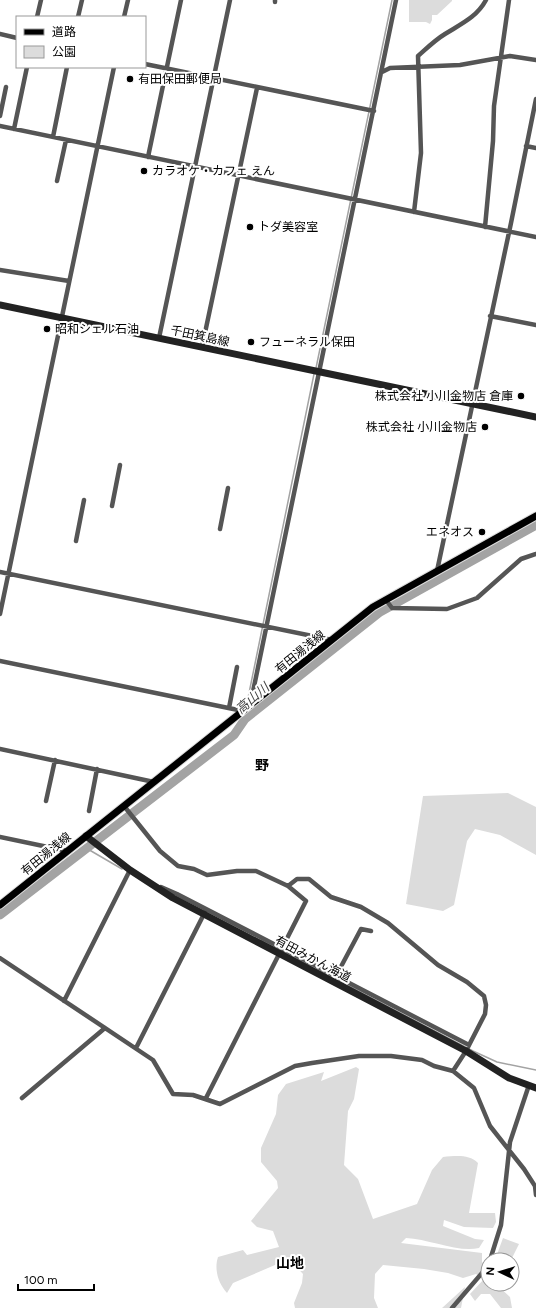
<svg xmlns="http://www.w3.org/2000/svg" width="536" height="1308" font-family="Figtree,'Noto Sans JP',sans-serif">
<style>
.green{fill:#dcdcdc}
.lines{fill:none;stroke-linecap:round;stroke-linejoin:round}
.stream{stroke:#a3a3a3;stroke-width:1.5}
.river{stroke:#a3a3a3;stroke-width:9}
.primary-casing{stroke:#dbdbdb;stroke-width:9}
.street{stroke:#555;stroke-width:4.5}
.secondary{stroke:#222;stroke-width:7}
.primary{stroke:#000;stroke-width:7}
.poi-dot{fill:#000;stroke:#fff;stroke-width:1.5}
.labels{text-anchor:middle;stroke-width:4;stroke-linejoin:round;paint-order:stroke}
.poi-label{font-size:12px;fill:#000;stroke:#fff;text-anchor:start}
.street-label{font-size:12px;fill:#000;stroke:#fff}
.water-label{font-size:13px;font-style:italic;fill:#444;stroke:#fff}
.quarter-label{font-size:14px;font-weight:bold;fill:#000;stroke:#fff}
</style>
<rect width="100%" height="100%" fill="#fff"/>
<!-- green -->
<path class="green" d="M 409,0 L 452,0 L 452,1 L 437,15 L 432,15 L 432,20 L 430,24 L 426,22 L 409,22 Z
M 508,793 L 536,807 L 536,855 L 500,835 L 475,829 L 467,841 L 454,905 L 443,911 L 406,904 L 423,796 Z
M 356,1067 L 359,1069 L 354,1099 L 348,1111 L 344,1165 L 358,1179 L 373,1219 L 417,1204 L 432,1170 L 443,1157 C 456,1156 469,1154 478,1163 L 469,1213 L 495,1213 L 496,1222 L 493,1228 L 464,1227 L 444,1220 L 443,1226 L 475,1239 L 484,1240 L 479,1248 C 459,1253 429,1239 406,1238 L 401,1243 L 482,1253 L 482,1262 L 488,1268 L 488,1284 L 496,1284 L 510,1297 L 512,1308 L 501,1308 L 490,1294 L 481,1294 L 475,1301 L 470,1294 L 484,1279 L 476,1274 L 463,1278 L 448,1273 L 424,1269 L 383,1265 L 375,1274 L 374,1298 L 378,1308 L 295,1308 L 294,1303 L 302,1283 L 303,1274 L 289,1259 L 233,1283 L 227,1293 C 218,1283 214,1269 218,1257 L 243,1250 L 247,1255 L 279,1247 L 273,1231 L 257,1227 L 251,1221 L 278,1188 L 277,1181 L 261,1162 L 261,1148 L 276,1114 L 278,1095 L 286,1084 L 324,1072 L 321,1081 Z
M 503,1238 L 519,1244 L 511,1260 L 495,1260 Z
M 465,1287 L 461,1308 L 442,1308 Z"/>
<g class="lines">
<!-- stream -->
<path class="stream" d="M 316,368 L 392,0
M 247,703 L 314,374
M 245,719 L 246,715
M 86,848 L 122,869
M 261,940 L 473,1051 L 497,1062 L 536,1070"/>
<!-- river -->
<path class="river" d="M 0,915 L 234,735 L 245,719 L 380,612 L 536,525"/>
<!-- primary casing -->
<g class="primary-casing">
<path id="primary" d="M 0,905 L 373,607 L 536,516"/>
</g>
<!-- street -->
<path class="street" d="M 275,2 L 275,0
M 37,17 L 41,0
M 78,17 L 82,0
M 124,17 L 128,0
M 0,34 L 17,38
M 145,64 L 374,111
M 382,72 L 390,68 L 460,65 L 510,56 L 536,60
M 0,116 L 6,87
M 0,126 L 536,237
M 14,129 L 27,67
M 53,137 L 67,67
M 526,146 L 536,148
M 148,157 L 181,0
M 57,181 L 66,140
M 414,212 L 421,153 L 418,56 C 426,49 435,40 445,34 C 461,24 477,17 486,0
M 485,227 L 493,141 L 494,106 L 509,0
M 0,270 L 69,281
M 490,316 L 536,325
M 159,338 L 230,0
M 202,347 L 257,88
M 112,506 L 120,465
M 220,529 L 228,488
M 76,541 L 84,500
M 437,571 L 511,223 L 536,99
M 0,572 L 332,640
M 386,600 L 392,608 L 447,609 L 477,598 L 521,559 L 536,554
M 0,614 L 114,67
M 0,661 L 243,711
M 250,706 L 396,0
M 229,708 L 237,667
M 0,749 L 154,782
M 46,801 L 55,760
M 124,806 L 160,851 L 178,866 L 194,869 L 207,875 L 237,871 L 256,871 L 288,886 L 306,901 L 206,1098
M 89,811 L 97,769
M 0,837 L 67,851
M 288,886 L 297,879 L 309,879 L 331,897 L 361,907 L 388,923 L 438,965 L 467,982 L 484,996 L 486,1005 L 485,1014 L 466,1051 L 453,1071
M 161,887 L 177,894 L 469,1045
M 0,958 L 153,1060 L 173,1094 L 193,1095 L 220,1104 L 295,1066 L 312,1063 L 359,1056 L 391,1056 L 422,1060 L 434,1066 L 453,1071 L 474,1088 L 490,1126 L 524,1169 L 535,1186 L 536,1195
M 336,976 L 361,929 L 371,931
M 64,1001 L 130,870
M 136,1048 L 205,912
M 22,1098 L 105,1028
M 490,1260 L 501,1225 L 510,1142 L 529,1085
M 452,1308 L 488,1266"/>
<!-- secondary -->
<path class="secondary" d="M 0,305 L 536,417
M 86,836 L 130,870 L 173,898 L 466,1051 L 509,1078 L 536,1088"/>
<!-- primary -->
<use href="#primary" class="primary"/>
</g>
<!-- markers -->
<g class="poi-dot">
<circle cx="130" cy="79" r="4"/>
<circle cx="144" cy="171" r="4"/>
<circle cx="250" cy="227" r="4"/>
<circle cx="47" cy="329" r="4"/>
<circle cx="251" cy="342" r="4"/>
<circle cx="521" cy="396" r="4"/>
<circle cx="485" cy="427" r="4"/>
<circle cx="482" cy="532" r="4"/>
</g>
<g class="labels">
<!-- poi labels -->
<g class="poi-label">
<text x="138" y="83">有田保田郵便局</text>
<text x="152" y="175">カラオケ・カフェ えん</text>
<text x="258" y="231">トダ美容室</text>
<text x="55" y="333">昭和シェル石油</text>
<text x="259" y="346">フューネラル保田</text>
<text x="513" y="400" text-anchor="end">株式会社 小川金物店 倉庫</text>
<text x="477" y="431" text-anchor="end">株式会社 小川金物店</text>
<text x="474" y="536" text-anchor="end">エネオス</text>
</g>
<!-- street labels -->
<g class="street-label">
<text transform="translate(200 336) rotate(12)" y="4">千田箕島線</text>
<text transform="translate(300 652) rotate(-39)" y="4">有田湯浅線</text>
<text transform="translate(46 854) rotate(-39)" y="4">有田湯浅線</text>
<text transform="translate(313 959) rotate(28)" y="4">有田みかん海道</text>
</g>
<!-- water labels -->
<g class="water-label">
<text transform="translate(252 698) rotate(-41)" y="5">高山川</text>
</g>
<!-- quarter labels -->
<g class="quarter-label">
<text x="262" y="770">野</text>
<text x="290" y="1268">山地</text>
</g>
</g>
<!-- legend -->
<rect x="16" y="16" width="130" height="52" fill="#ffffff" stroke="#999999"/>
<rect x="24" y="29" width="20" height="6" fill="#000000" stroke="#999999"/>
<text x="52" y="36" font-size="12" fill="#000000">道路</text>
<rect x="24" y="46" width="20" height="12" fill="#dcdcdc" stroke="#999999"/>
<text x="52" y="56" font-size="12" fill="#000000">公園</text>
<!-- north arrow -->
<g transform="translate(500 1272) rotate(274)"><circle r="19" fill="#ffffff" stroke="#999999"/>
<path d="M0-3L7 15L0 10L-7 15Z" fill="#000000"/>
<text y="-6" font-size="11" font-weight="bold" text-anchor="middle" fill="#000000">N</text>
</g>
<!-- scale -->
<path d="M18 1284v6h76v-6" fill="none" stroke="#000000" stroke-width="2"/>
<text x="24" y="1284" font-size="12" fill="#000000" stroke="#ffffff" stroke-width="3" paint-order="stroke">100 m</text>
</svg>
